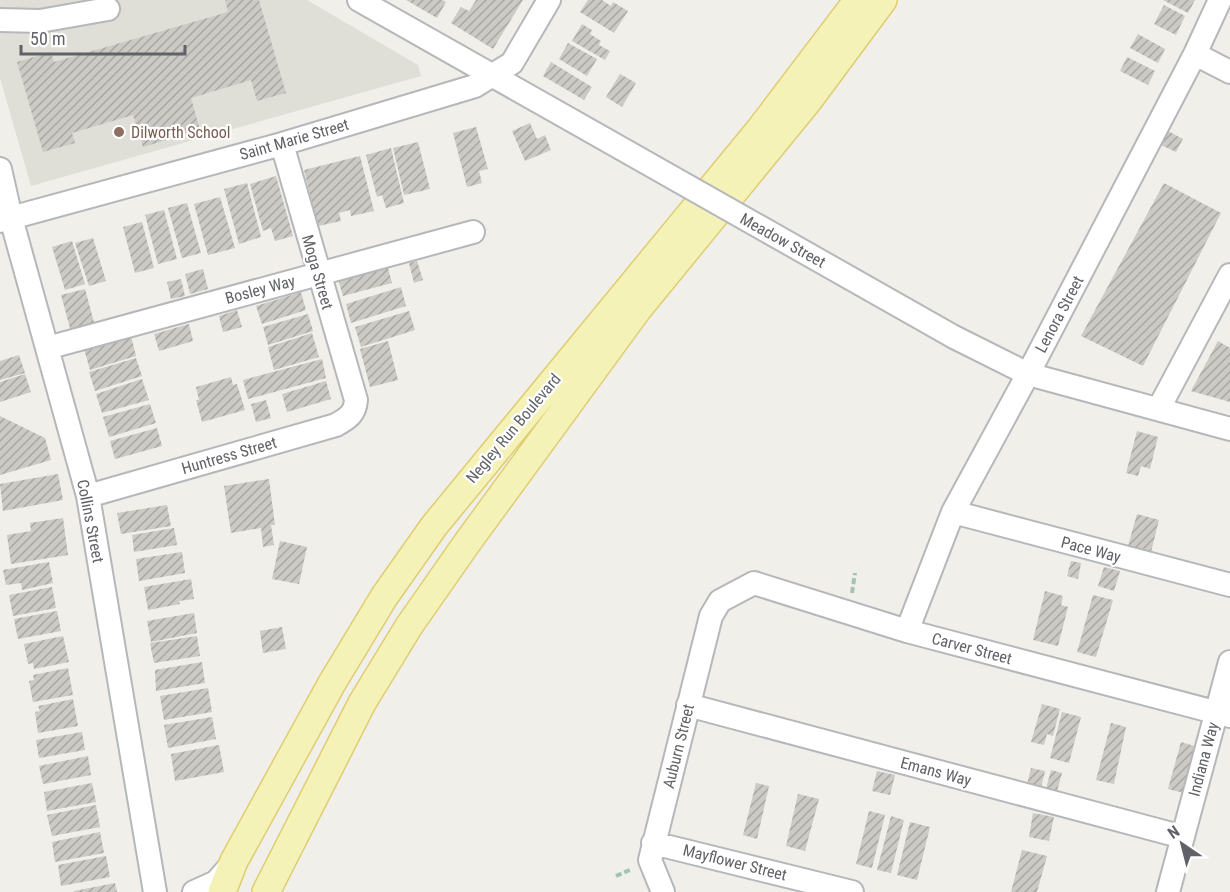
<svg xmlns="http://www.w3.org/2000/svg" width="1230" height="892" font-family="'Roboto Condensed',sans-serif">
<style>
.education{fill:#dfded7}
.building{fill:url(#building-hatch)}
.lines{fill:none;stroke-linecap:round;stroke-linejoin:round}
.minor-casing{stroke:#b5b7bb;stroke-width:26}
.major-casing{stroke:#e0cd71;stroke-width:30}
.path{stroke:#a3c4b0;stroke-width:4;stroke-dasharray:6 3;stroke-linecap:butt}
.minor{stroke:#fff;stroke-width:22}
.major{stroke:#f5f2b8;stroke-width:27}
.minor-bridge-casing{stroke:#b5b7bb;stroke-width:26;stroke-linecap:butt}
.minor-bridge{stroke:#fff;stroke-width:22}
.education-dot{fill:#8d6e63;stroke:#fff;stroke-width:2}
.labels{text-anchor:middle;stroke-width:4.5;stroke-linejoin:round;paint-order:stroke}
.education-label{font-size:16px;fill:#785e54;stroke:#fff;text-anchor:start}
.street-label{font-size:16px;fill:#606267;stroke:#fff}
</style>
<defs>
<pattern id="building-hatch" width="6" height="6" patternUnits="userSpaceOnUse" patternTransform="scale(1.5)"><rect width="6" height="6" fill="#cbcac5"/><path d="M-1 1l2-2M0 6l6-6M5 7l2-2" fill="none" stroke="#a8a7a4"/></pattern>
</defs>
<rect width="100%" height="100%" fill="#f0efe9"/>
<!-- education -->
<path class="education" d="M 0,0 L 307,0 L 418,65 L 421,76 L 31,186 L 0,78 Z"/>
<!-- building -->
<path class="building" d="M 225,0 L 259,0 L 286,93 L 257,101 L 251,80 L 191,98 L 200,130 L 143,147 L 133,115 L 72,133 L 75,143 L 43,152 L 17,62 L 51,52 L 54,62 L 228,12 Z
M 406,0 L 442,0 L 446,2 L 437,18 Z
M 476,0 L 523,0 L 493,49 L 451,23 L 461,7 L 469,11 Z
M 588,0 L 602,0 L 611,6 L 613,2 L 628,11 L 614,33 L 580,12 Z
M 1163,0 L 1195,0 L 1188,13 Z
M 1164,5 L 1185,16 L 1176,35 L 1154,24 Z
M 582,24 L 592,30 L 590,34 L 601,41 L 599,45 L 610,51 L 605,60 L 572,41 Z
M 1138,34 L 1165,49 L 1158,63 L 1130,48 Z
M 568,43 L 597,59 L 587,76 L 559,59 Z
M 1127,57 L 1155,71 L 1148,85 L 1120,71 Z
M 551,62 L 592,87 L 584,100 L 543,76 Z
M 620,74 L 636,83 L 622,107 L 606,97 Z
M 530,123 L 537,139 L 545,135 L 551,150 L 525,161 L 512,131 Z
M 476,127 L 488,169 L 479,171 L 482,183 L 467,187 L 453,133 Z
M 1168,131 L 1183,139 L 1176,152 L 1161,145 Z
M 418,142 L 430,189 L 404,195 L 393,148 Z
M 391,148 L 404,203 L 386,208 L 382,195 L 377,197 L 366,155 Z
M 360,156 L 374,211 L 351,216 L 350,210 L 339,213 L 341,221 L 318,226 L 304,170 Z
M 276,176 L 293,236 L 275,241 L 271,228 L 263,231 L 250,184 Z
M 247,183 L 261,237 L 239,244 L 224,189 Z
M 1164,183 L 1221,213 L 1143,366 L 1081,336 Z
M 220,197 L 235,248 L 208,255 L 194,204 Z
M 187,203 L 201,253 L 182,258 L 168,208 Z
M 164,210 L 177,259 L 158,264 L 145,215 Z
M 142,222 L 154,268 L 135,273 L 123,227 Z
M 93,238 L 106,281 L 89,286 L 75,243 Z
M 72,241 L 85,284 L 65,290 L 52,247 Z
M 417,261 L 423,280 L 414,283 L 409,263 Z
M 387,264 L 392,283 L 343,296 L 338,279 Z
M 203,269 L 208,289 L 190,294 L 185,274 Z
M 181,279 L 185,296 L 171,299 L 167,282 Z
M 401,287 L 406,306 L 351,323 L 346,304 Z
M 85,289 L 95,326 L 71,332 L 61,295 Z
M 301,292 L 306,310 L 262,324 L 256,306 Z
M 237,310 L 242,327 L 223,332 L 219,316 Z
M 409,311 L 415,330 L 361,347 L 355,327 Z
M 308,314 L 313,331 L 268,345 L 263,327 Z
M 189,324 L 193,341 L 159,351 L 154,334 Z
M 312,333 L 319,357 L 274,370 L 268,347 Z
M 131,336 L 136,356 L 90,370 L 84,349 Z
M 388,341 L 398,380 L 370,387 L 360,349 Z
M 1218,341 L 1230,348 L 1230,402 L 1191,391 Z
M 19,355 L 25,373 L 0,380 L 0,361 Z
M 136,358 L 142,376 L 95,391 L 89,372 Z
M 322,359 L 326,378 L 248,399 L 243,380 Z
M 25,374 L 31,392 L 0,402 L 0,382 Z
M 231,377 L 233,385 L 237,384 L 245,410 L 202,422 L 196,400 L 199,400 L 196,387 Z
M 142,379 L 149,400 L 102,413 L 96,394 Z
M 326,381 L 331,399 L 287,412 L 282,394 Z
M 266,400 L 271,418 L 256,422 L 251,404 Z
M 150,404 L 156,423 L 109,437 L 103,417 Z
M 0,416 L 45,438 L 51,460 L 0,475 Z
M 157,428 L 162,446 L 115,459 L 110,441 Z
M 1137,431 L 1158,437 L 1150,469 L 1141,466 L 1138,476 L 1126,473 Z
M 58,474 L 63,500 L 3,511 L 0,484 Z
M 269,479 L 275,525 L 271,525 L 274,545 L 263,547 L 261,528 L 231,533 L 224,486 Z
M 167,505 L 171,526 L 121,534 L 117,513 Z
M 1137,514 L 1159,520 L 1151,552 L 1128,546 Z
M 63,518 L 68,555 L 11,564 L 7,535 L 31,531 L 30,523 Z
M 174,528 L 177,545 L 134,552 L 132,535 Z
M 280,541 L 307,547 L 299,584 L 272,579 Z
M 182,552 L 185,573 L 139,581 L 136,559 Z
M 1071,561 L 1081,563 L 1078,579 L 1067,576 Z
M 49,562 L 53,583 L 22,590 L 21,583 L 6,585 L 3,570 Z
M 1104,567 L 1120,571 L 1114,591 L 1098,586 Z
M 191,579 L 194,599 L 179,601 L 180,604 L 148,610 L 144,587 Z
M 52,587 L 56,608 L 13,616 L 9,595 Z
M 1045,591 L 1063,596 L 1061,605 L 1068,607 L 1058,646 L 1033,640 Z
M 1093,595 L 1113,600 L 1096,657 L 1077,652 Z
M 57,611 L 61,631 L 18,639 L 14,619 Z
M 194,613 L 197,633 L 151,642 L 147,621 Z
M 282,627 L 286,649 L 263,653 L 260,631 Z
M 63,636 L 69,662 L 34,669 L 33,663 L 28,664 L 24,644 Z
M 197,636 L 200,656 L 154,663 L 150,643 Z
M 202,662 L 205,683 L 156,691 L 155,670 Z
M 68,668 L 73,695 L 33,702 L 29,681 L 34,680 L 33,675 Z
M 208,688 L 212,712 L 164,720 L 160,696 Z
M 73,699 L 78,726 L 38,733 L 35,712 L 40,711 L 38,706 Z
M 1042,704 L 1060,709 L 1053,736 L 1047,734 L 1044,745 L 1031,742 Z
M 1062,712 L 1081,717 L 1069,763 L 1050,758 Z
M 212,717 L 216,739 L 168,748 L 164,725 Z
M 1111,723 L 1126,727 L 1114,784 L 1096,780 Z
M 82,732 L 85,750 L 39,758 L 36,740 Z
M 1181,742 L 1201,748 L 1188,794 L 1168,789 Z
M 219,745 L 224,772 L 175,781 L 171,754 Z
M 88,756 L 91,775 L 43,784 L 39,766 Z
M 1031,768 L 1045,771 L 1041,788 L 1027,785 Z
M 1051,770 L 1062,773 L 1056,795 L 1045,792 Z
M 877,771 L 895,775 L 890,795 L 872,791 Z
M 92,783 L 96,802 L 47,811 L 44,792 Z
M 756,783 L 769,786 L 757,839 L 743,835 Z
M 798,794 L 819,799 L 805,851 L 786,846 Z
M 96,805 L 100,827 L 52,836 L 47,815 Z
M 869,811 L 885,815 L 872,868 L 856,864 Z
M 1033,813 L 1054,817 L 1049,841 L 1029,837 Z
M 891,816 L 904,820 L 891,873 L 877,870 Z
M 910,822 L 930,827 L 917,880 L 897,875 Z
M 100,832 L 104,853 L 55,862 L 52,842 Z
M 1022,850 L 1047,856 L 1037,892 L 1011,892 Z
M 106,856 L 110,877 L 61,886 L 58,865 Z
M 115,883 L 117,892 L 74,892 L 74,891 Z"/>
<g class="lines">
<!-- minor casing -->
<g class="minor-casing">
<path id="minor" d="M 359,0 L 571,120
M 0,20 L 40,21 L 108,9
M 1195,54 L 1230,72
M 0,169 L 11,218 L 88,496 L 155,892
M 0,221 L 282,144 L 475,86 L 512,63 L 549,0
M 954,337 L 1028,374 L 1230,429
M 47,348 L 473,232
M 1159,408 L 1230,275
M 88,496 L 336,425 C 348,418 355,414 356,400 L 282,144
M 953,512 L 1230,585
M 907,631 L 953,512 L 1028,374 L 1195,54 L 1220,0
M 688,705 L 1183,837
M 653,843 L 852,892
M 194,892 L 216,882 L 231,865
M 663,892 L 650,860 L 711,616 L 720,601 L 754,583 L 907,631 L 1230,716
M 1168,892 L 1230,662"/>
</g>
<!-- major casing -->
<g class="major-casing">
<path id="major" d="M 222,892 L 234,861 L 332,683 L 384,597 L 434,526 L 761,128 L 858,0
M 266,892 L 362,703 L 409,626 L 467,543 L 638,309 L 808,101 L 883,0"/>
</g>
<!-- path -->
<path class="path" d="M 852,593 L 855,573
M 616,876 L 632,869"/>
<!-- minor -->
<use href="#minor" class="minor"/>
<!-- major -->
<use href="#major" class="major"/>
<!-- minor-bridge casing -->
<g class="minor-bridge-casing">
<path id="minor-bridge" d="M 571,120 L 954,337"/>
</g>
<!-- minor-bridge -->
<use href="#minor-bridge" class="minor-bridge"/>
</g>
<!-- markers -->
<circle class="education-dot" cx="119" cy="132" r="6"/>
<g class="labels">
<!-- education labels -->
<g class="education-label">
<text x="131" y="138">Dilworth School</text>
</g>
<!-- street labels -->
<g class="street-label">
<text transform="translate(294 139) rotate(-16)" y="6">Saint Marie Street</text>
<text transform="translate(783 240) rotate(29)" y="6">Meadow Street</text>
<text transform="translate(318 272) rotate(74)" y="6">Moga Street</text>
<text transform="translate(260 289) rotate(-15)" y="6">Bosley Way</text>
<text transform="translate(1059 314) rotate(-62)" y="6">Lenora Street</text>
<text transform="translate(513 428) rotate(-50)" y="6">Negley Run Boulevard</text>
<text transform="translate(229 455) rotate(-16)" y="6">Huntress Street</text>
<text transform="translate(91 521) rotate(79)" y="6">Collins Street</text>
<text transform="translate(1091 549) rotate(15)" y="6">Pace Way</text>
<text transform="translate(972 648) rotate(15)" y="6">Carver Street</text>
<text transform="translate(678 746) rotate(-76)" y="6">Auburn Street</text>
<text transform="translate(1203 759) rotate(-75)" y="6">Indiana Way</text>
<text transform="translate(936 771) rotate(15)" y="6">Emans Way</text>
<text transform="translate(735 862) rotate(14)" y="6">Mayflower Street</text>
</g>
</g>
<!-- north arrow -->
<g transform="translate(1182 844) rotate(325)" stroke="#ffffff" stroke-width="4.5" paint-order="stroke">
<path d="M0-4.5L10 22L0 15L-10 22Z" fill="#606267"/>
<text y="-9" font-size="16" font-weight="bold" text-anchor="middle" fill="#606267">N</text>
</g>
<!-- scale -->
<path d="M21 45v9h164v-9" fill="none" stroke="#606267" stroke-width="3"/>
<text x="30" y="45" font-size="18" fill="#606267" stroke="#ffffff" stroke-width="4.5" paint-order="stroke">50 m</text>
</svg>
